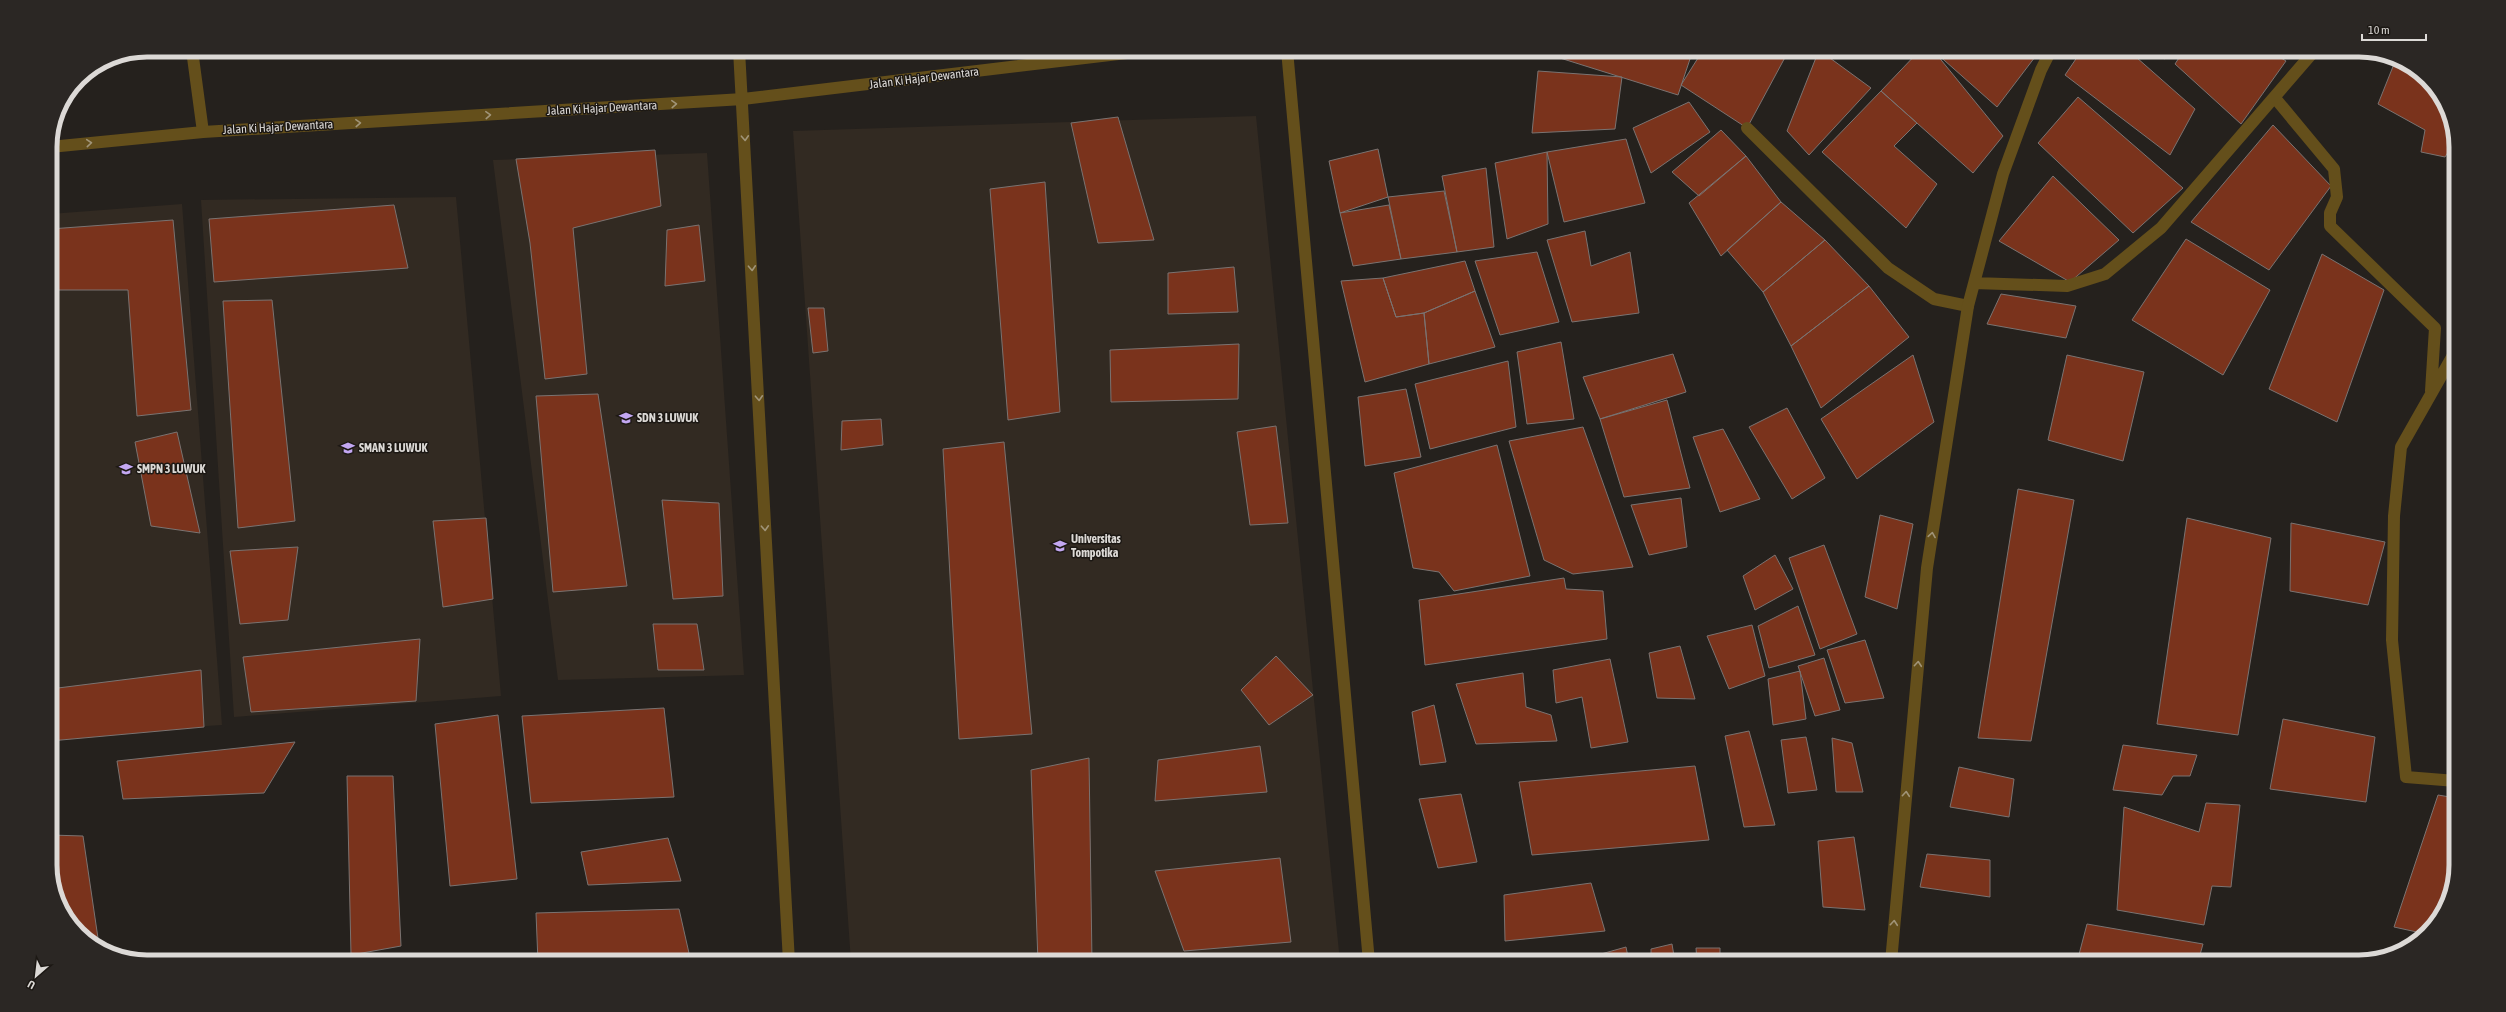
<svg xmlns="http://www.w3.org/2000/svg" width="2506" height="1012" font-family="'Asap Condensed',sans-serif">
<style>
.built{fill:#322a22}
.building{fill:#7a331c;stroke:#7a7371}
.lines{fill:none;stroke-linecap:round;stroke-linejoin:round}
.lane{stroke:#644f1b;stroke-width:12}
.street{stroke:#644f1b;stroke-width:12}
.oneway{stroke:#a09478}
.labels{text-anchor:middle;stroke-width:3;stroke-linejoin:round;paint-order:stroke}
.street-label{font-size:12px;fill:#dcd9d6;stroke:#1c1814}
.poi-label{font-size:12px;font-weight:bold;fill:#dcd9d6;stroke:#1c1814;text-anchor:start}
.rim{fill:none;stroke:#dcd9d6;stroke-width:5}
</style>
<rect width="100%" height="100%" fill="#25211d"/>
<!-- built -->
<path class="built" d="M 1256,116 L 1340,962 L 851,962 L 793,131 Z
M 707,153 L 744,675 L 558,680 L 493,160 Z
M 456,197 L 501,696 L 234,717 L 201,200 Z
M 182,204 L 222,725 L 50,736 L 50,214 Z"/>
<!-- building -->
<path class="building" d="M 1545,50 L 1693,50 L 1678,95 L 1544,53 Z
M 1703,50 L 1789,50 L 1747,128 L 1681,85 Z
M 1819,50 L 1871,88 L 1809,155 L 1787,131 Z
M 1920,50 L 1933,50 L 2003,136 L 1973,173 L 1881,91 Z
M 1939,50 L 2029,50 L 2035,57 L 1997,107 L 1936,53 Z
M 2082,50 L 2128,50 L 2195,109 L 2170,155 L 2065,75 Z
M 2150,50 L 2172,50 L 2165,59 Z
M 2184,50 L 2268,50 L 2286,61 L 2241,124 L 2175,64 Z
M 2396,59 L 2436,88 L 2456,140 L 2445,157 L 2421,152 L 2425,130 L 2378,104 Z
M 1538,71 L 1622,77 L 1615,129 L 1532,133 Z
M 1881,91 L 1917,123 L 1894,146 L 1937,184 L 1906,228 L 1822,152 Z
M 2078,97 L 2183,188 L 2133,233 L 2038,143 Z
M 1689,102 L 1710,132 L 1651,173 L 1633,128 Z
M 1118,117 L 1154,240 L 1098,243 L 1071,123 Z
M 2273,125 L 2331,186 L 2269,270 L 2191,222 Z
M 1721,130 L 1746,156 L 1699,196 L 1672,172 Z
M 1626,139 L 1645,203 L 1564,222 L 1547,152 Z
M 1378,149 L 1388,197 L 1340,213 L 1329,161 Z
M 655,150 L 661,206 L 573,228 L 587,374 L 545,379 L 530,243 L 516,159 Z
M 1547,152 L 1548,224 L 1507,239 L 1495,163 Z
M 1746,156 L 1781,202 L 1721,256 L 1689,203 Z
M 1486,168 L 1494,247 L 1457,252 L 1442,176 Z
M 2053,176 L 2119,240 L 2070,282 L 1999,241 Z
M 1045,182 L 1060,412 L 1008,420 L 990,189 Z
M 1444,191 L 1457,252 L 1401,259 L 1388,197 Z
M 1781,202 L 1825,240 L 1763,292 L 1727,250 Z
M 394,205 L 408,268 L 214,282 L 209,219 Z
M 1389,205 L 1401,259 L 1353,266 L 1340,213 Z
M 173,220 L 191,410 L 137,416 L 128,290 L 50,290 L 50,229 Z
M 699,225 L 705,281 L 665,286 L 667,230 Z
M 1585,231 L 1591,266 L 1630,252 L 1639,313 L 1572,322 L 1547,240 Z
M 2186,239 L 2270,290 L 2223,375 L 2132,320 Z
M 1825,240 L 1869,286 L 1791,346 L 1763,292 Z
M 1537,252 L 1559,322 L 1500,335 L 1475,261 Z
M 2322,254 L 2384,290 L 2337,422 L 2269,389 Z
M 1465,261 L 1475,291 L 1424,313 L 1396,317 L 1383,278 Z
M 1234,267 L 1238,312 L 1168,314 L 1168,273 Z
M 1383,278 L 1396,317 L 1424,313 L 1429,364 L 1365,382 L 1341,281 Z
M 1869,286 L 1909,337 L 1821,408 L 1791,346 Z
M 1475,291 L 1495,347 L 1429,364 L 1424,313 Z
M 2001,294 L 2076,306 L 2066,338 L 1987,324 Z
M 272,300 L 295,521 L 238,528 L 223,301 Z
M 808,308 L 824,308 L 828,351 L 813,353 Z
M 1561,342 L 1574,419 L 1527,424 L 1517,352 Z
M 1239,344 L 1238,399 L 1111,402 L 1110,350 Z
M 1673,354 L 1686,392 L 1600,419 L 1583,377 Z
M 1913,355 L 1934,422 L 1857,479 L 1821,419 Z
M 2067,355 L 2144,372 L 2123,461 L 2048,440 Z
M 1508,361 L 1516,427 L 1430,449 L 1415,384 Z
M 1406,389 L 1421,457 L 1365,466 L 1358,397 Z
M 598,394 L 627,586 L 553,592 L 536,396 Z
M 1667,400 L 1690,488 L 1624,497 L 1600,419 Z
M 1787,408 L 1825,478 L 1792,499 L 1749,427 Z
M 881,419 L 883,445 L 841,450 L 842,421 Z
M 1276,426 L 1288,523 L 1250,525 L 1237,432 Z
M 1583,427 L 1633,567 L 1573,574 L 1544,560 L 1509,441 Z
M 1723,429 L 1760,499 L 1720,512 L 1693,437 Z
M 177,432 L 200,533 L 151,526 L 135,442 Z
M 1004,442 L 1032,734 L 959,739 L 943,449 Z
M 1497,445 L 1530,576 L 1454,591 L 1439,572 L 1413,568 L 1394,473 Z
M 2018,489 L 2074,500 L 2031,741 L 1978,738 Z
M 1681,498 L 1687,547 L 1649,555 L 1631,505 Z
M 662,500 L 719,503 L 723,596 L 673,599 Z
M 1880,515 L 1913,524 L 1897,609 L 1865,597 Z
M 486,518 L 493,599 L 443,607 L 433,521 Z
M 2187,518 L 2271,538 L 2238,735 L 2157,724 Z
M 2291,523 L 2385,542 L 2368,605 L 2290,591 Z
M 1824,545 L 1857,634 L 1820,649 L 1789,558 Z
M 298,547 L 288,620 L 240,624 L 230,551 Z
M 1775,555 L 1793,589 L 1755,610 L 1743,576 Z
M 2454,576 L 2456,576 L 2456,651 Z
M 1564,578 L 1566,589 L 1603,591 L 1607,639 L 1425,665 L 1419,600 Z
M 1798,606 L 1815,655 L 1769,668 L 1758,626 Z
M 653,624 L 697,624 L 704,670 L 658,670 Z
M 1752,625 L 1765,676 L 1729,689 L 1707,636 Z
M 420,639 L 416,701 L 251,712 L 243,657 Z
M 1865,640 L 1884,698 L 1845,703 L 1827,650 Z
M 1680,646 L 1695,699 L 1657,698 L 1649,653 Z
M 1276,656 L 1313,695 L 1269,725 L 1241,690 Z
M 1824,658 L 1840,710 L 1815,716 L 1798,666 Z
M 1610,659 L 1628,742 L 1591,748 L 1582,697 L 1556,703 L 1553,670 Z
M 201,670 L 204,727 L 50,741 L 50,689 Z
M 1800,671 L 1806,719 L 1773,725 L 1768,679 Z
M 1523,673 L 1526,707 L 1551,715 L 1557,741 L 1476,744 L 1456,684 Z
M 1434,705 L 1446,762 L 1420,765 L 1412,712 Z
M 664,708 L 674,797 L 531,803 L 522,716 Z
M 498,715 L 517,879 L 450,886 L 435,724 Z
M 2283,719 L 2375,737 L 2366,802 L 2270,789 Z
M 1749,731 L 1775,825 L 1744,827 L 1725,736 Z
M 1806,737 L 1817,790 L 1788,793 L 1781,740 Z
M 1832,738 L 1852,743 L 1863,792 L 1836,792 Z
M 295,742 L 264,793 L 123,799 L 117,761 Z
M 2123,745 L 2197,755 L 2190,776 L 2173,776 L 2162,795 L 2113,790 Z
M 1260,746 L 1267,792 L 1155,801 L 1158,760 Z
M 1089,758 L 1092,962 L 1038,962 L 1031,770 Z
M 1695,766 L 1709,840 L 1532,855 L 1519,782 Z
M 1959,767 L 2014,779 L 2009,817 L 1950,807 Z
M 347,776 L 393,776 L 401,946 L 351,955 Z
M 1461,794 L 1477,862 L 1438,868 L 1419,799 Z
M 2438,795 L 2456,798 L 2456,865 L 2451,897 L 2436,924 L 2426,934 L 2394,927 Z
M 2206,803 L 2240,805 L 2231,887 L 2212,886 L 2204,925 L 2117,910 L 2124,807 L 2199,832 Z
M 50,835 L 83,836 L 99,945 L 70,924 L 50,872 Z
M 1854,837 L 1865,910 L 1823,907 L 1818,841 Z
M 668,838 L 681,881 L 588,885 L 581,852 Z
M 1927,854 L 1990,860 L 1990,897 L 1920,887 Z
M 1280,858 L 1291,942 L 1184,951 L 1155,871 Z
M 1591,883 L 1605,931 L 1505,941 L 1504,895 Z
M 679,909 L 691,962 L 538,962 L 536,913 Z
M 2087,924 L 2203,944 L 2198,962 L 2077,962 Z
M 1672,944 L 1675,962 L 1651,962 L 1651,949 Z
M 1626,947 L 1629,962 L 1602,962 L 1601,954 Z
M 1696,948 L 1720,948 L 1720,962 L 1697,962 Z
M 334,955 L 335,962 L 179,962 L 179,961 Z"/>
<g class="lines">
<!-- lane -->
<path class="lane" d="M 1747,128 L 1888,268 L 1934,299 L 1968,306"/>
<!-- street -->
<path class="street" d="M 192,50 L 203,132
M 739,50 L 789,962
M 1287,50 L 1369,962
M 2275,98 L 2334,169 L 2337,197 L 2330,213 L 2330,226 L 2435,328 L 2431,391
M 50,147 L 203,132 L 743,99 L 1152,50
M 1974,283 L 2067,286 L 2105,274 L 2161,228 L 2315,50
M 2456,350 L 2401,447 L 2394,516 L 2392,640 L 2406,777 L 2456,781
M 1891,962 L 1927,568 L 1968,306 L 2003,174 L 2041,70 L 2051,50"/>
</g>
<!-- one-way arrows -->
<defs><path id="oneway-chevron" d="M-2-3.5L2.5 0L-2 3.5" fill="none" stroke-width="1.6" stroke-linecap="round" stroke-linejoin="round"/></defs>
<g class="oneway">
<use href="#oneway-chevron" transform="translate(674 104) rotate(-3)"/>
<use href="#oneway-chevron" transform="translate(488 115) rotate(-3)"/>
<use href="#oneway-chevron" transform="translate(358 123) rotate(-3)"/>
<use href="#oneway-chevron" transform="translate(745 138) rotate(87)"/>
<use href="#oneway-chevron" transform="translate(89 143) rotate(-5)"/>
<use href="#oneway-chevron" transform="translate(752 268) rotate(87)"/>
<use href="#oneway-chevron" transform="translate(759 398) rotate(87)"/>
<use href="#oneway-chevron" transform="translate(765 528) rotate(87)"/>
<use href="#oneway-chevron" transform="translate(1932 535) rotate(-81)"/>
<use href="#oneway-chevron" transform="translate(1918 664) rotate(-85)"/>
<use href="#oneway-chevron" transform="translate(1906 794) rotate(-85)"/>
<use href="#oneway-chevron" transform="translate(1894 923) rotate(-85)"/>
</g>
<!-- icons -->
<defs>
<g id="school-bare" transform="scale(1.08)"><path d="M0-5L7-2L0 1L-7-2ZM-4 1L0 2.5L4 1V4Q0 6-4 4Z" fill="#c3a7f2" stroke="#1c1814" stroke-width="2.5" paint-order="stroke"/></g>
</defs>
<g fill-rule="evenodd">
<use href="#school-bare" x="626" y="418"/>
<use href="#school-bare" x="348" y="448"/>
<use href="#school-bare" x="126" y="469"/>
<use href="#school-bare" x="1060" y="546"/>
</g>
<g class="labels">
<!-- street labels -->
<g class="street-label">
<text transform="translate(924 78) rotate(-7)" y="4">Jalan Ki Hajar Dewantara</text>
<text transform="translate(602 108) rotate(-3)" y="4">Jalan Ki Hajar Dewantara</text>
<text transform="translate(278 127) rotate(-3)" y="4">Jalan Ki Hajar Dewantara</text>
</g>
<!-- poi labels -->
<g class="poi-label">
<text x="637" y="422">SDN 3 LUWUK</text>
<text x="359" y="452">SMAN 3 LUWUK</text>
<text x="137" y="473">SMPN 3 LUWUK</text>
<text x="1071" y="543">Universitas<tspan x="1071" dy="14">Tompotika</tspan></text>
</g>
</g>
<!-- crop -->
<path d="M0 0H2506V1012H0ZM147 57H2359A90 90 0 0 1 2449 147V865A90 90 0 0 1 2359 955H147A90 90 0 0 1 57 865V147A90 90 0 0 1 147 57Z" fill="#2b2724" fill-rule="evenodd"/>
<path class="rim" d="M147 57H2359A90 90 0 0 1 2449 147V865A90 90 0 0 1 2359 955H147A90 90 0 0 1 57 865V147A90 90 0 0 1 147 57Z"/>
<!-- north arrow -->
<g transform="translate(36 976) rotate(208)" stroke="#1c1814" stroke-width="3" paint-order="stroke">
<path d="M0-3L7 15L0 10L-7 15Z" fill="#dcd9d6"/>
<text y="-6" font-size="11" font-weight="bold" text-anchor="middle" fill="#dcd9d6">U</text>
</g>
<!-- scale -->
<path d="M2362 34v6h64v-6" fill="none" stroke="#dcd9d6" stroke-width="2"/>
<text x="2368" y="34" font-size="12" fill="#dcd9d6" stroke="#1c1814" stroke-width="3" paint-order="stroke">10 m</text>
</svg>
